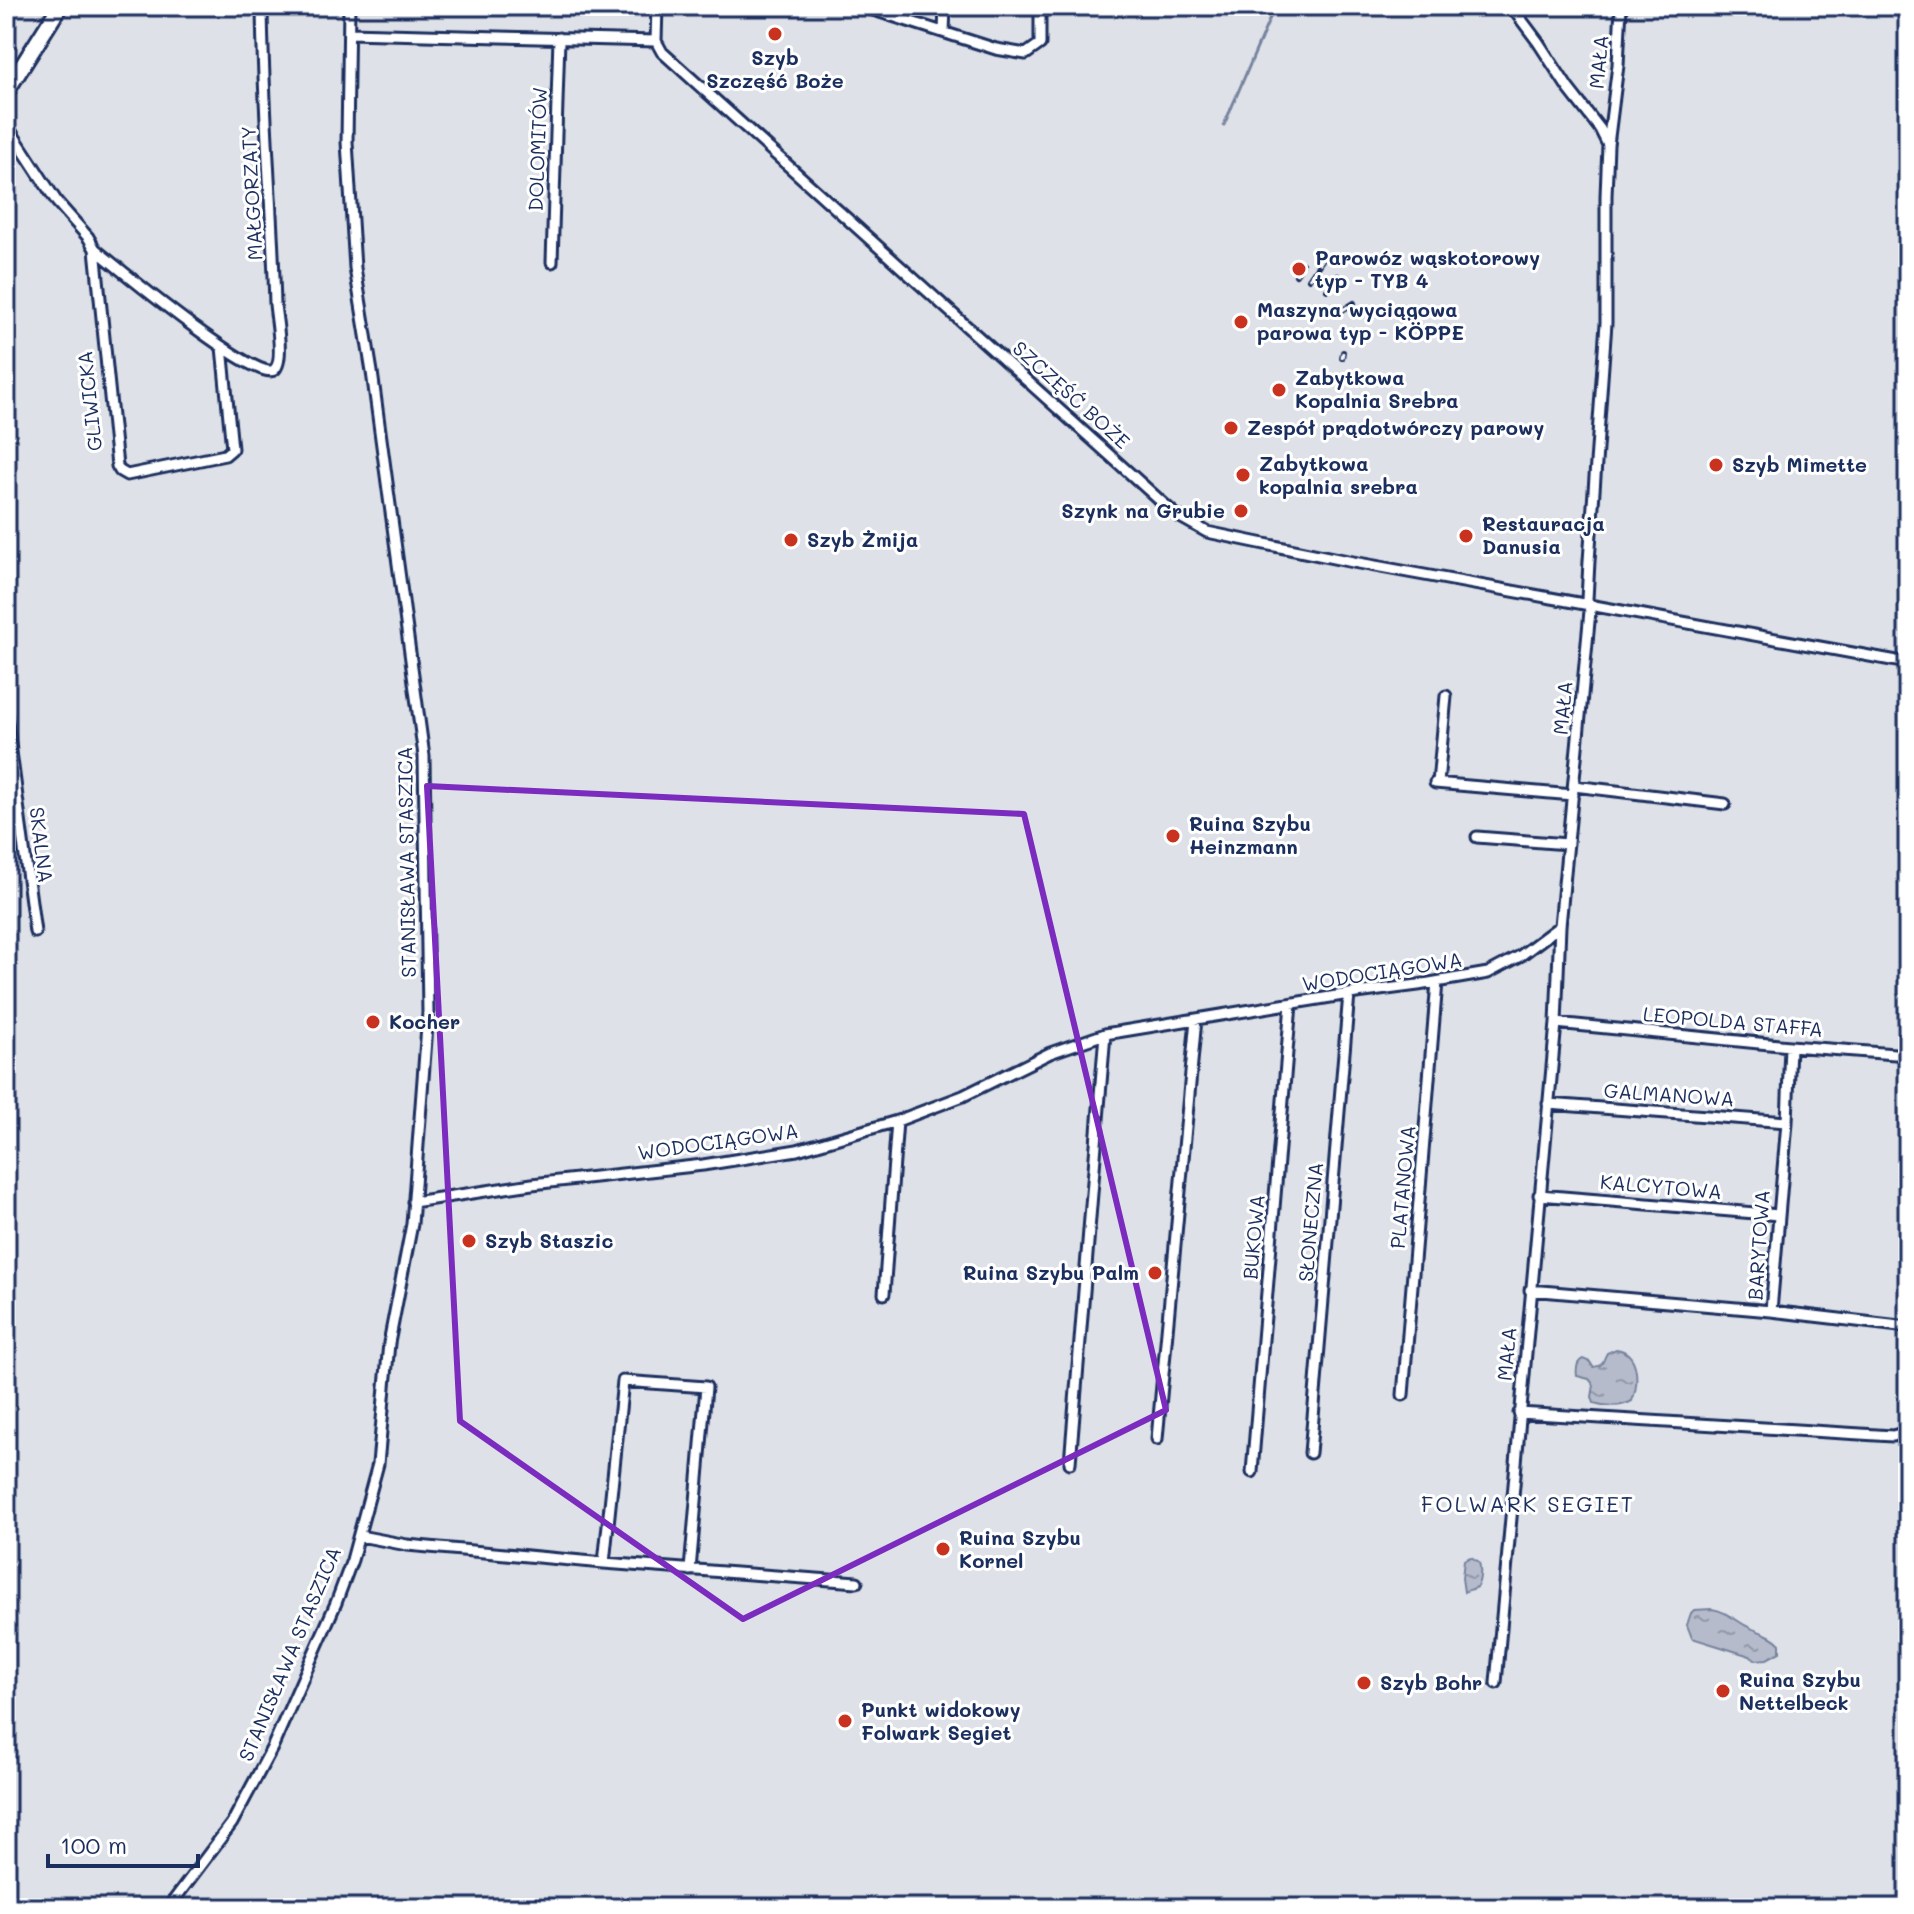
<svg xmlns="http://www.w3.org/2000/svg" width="1914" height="1914" font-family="Mali,sans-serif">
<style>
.green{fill:#dee1e7;stroke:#7c88a2;stroke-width:2}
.water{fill:url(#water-ripples);stroke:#77839f;stroke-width:2}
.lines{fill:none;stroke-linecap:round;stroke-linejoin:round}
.stream{stroke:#77839f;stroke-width:3}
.minor-casing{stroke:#1b2f5e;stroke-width:15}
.primary-casing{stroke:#1b2f5e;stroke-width:20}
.minor{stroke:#fff;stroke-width:9}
.primary{stroke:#fff;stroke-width:14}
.rail-casing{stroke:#1b2f5e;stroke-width:6}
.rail{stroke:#fff;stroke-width:3;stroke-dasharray:9;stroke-linecap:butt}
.marked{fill:none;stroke:#7b2cbf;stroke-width:6;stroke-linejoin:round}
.poi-dot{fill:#c8321e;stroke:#fff;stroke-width:3}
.labels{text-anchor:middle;stroke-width:6;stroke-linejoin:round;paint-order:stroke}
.poi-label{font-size:20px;font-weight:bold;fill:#1b2f5e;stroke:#fff;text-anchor:start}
.street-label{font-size:20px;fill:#1b2f5e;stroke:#fff}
.neighbourhood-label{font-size:22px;letter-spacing:2px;fill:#1b2f5e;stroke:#fff}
</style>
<defs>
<pattern id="water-ripples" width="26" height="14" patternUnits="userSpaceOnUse" patternTransform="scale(2)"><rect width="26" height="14" fill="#b5bbca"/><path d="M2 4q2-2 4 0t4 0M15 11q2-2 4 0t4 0" fill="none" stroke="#9298a7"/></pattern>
</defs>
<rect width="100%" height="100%" fill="#fff"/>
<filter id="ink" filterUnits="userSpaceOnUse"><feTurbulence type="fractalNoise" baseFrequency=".0125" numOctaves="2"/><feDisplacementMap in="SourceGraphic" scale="16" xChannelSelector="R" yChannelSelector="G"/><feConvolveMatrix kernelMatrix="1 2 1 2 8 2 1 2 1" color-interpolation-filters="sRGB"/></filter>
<g filter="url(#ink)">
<!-- green -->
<path class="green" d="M 6,6 L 1908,6 L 1908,1908 L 6,1908 Z"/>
<!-- water -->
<path class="water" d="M 1616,1349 C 1640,1352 1639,1383 1632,1401 C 1621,1407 1606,1407 1594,1403 L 1592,1397 L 1594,1385 L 1589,1379 L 1577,1376 C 1576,1369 1576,1362 1583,1359 L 1590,1362 L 1593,1367 C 1604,1366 1602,1362 1607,1353 Z
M 1471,1557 L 1479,1562 C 1481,1569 1481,1584 1475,1588 C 1471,1590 1467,1590 1464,1592 L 1462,1578 L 1464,1560 Z
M 1712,1609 C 1725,1611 1733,1618 1743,1624 C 1756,1632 1770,1633 1780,1644 L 1780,1652 L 1767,1659 L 1755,1660 L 1750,1656 L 1692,1638 L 1687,1625 L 1691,1613 L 1694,1610 Z"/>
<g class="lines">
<!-- stream -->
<path class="stream" d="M 1224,125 L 1275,6"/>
<!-- minor casing -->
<g class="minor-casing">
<path id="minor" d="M 657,6 L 656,41 L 662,52 L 1175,514 L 1207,532 L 1255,542 L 1353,562 L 1908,663
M 861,6 L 996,49 L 1026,54 L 1040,44 L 1040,6
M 1511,6 L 1538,42 L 1568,88 L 1600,129 L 1608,145
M 944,32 L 945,6
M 349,33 L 656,41
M 6,124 L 57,202 L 88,237 L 95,249 C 116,266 256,383 274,370 C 285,362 276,318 275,304 C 272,205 263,106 262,6
M 95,249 L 117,466 L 120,471 L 127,475 L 225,455 L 232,449 L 222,347
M 552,262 L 559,38
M 6,714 L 35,932
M 1435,783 L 1573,795
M 1438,783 L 1446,696
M 1574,786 L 1725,804
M 1477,837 L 1568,844
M 1556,1023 L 1790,1046 L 1908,1055
M 1790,1046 L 1787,1122 L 1771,1311 L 1908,1327
M 1548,1104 L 1787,1122
M 1539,1195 L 1779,1215
M 413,1202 L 532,1184 L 703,1165 L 797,1150 L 897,1121 L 963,1096 L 1050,1053 L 1105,1034 L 1349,994 L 1418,985 L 1488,973 L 1520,956 L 1560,926
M 1530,1290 L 1771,1311
M 884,1294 L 897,1121
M 1403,1395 L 1437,982
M 1519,1413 L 1893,1436 L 1906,1432 L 1908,1410
M 1157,1439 L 1196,1019
M 1310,1453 L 1349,994
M 1070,1463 L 1105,1034
M 1252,1472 L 1291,1004
M 360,1536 L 407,1545 L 604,1563 L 857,1582
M 604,1563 L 623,1381 L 706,1387 L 690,1570
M 1496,1683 L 1556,1023 L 1560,926 L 1590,611 L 1587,600 L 1589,561 L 1606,323 L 1606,196 L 1608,145 L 1618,65 L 1621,6
M 168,1908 L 232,1823 L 272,1748 L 336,1603 L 352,1560 L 378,1464 L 389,1343 L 412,1224 L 428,1013 L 424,756 L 372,372 L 355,268 L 347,142 L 349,6"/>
</g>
<!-- primary casing -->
<g class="primary-casing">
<path id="primary" d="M 6,92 L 60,6"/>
</g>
<!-- minor -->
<use href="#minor" class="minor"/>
<!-- primary -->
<use href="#primary" class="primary"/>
<!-- rail casing -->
<g class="rail-casing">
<path id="rail" d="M 1296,275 L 1302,264
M 1309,279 L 1322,260
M 1327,290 L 1338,276
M 1341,311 L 1354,303
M 1342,358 L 1343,352"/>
</g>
<!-- rail -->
<use href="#rail" class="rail"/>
</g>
</g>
<!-- marked area -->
<path class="marked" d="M 427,786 L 1024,814 L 1166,1410 L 743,1619 L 460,1421 Z"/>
<!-- markers -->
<g class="poi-dot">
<circle cx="775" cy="34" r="8"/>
<circle cx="1299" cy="269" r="8"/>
<circle cx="1241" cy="322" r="8"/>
<circle cx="1279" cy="390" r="8"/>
<circle cx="1231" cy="428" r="8"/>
<circle cx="1716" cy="465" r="8"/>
<circle cx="1243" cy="475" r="8"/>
<circle cx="1241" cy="511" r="8"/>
<circle cx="1466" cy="536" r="8"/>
<circle cx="791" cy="540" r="8"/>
<circle cx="1173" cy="836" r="8"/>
<circle cx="373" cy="1022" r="8"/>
<circle cx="469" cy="1241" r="8"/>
<circle cx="1155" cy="1273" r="8"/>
<circle cx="943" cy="1549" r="8"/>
<circle cx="1364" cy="1683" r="8"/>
<circle cx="1723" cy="1691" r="8"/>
<circle cx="845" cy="1721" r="8"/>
</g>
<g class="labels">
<!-- poi labels -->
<g class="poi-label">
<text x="775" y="65" text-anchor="middle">Szyb<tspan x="775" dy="23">Szczęść Boże</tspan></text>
<text x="1315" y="265">Parowóz wąskotorowy<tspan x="1315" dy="23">typ - TYB 4</tspan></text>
<text x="1257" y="317">Maszyna wyciągowa<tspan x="1257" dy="23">parowa typ - KÖPPE</tspan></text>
<text x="1295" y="385">Zabytkowa<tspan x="1295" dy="23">Kopalnia Srebra</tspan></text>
<text x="1247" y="435">Zespół prądotwórczy parowy</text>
<text x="1259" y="471">Zabytkowa<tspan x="1259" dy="23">kopalnia srebra</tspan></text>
<text x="1732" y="472">Szyb Mimette</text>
<text x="1225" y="518" text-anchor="end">Szynk na Grubie</text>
<text x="1482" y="531">Restauracja<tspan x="1482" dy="23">Danusia</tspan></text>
<text x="807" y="547">Szyb Żmija</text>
<text x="1189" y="831">Ruina Szybu<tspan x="1189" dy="23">Heinzmann</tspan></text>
<text x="389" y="1029">Kocher</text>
<text x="485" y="1248">Szyb Staszic</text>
<text x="1139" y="1280" text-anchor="end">Ruina Szybu Palm</text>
<text x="959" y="1545">Ruina Szybu<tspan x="959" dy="23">Kornel</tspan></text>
<text x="1739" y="1687">Ruina Szybu<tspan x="1739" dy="23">Nettelbeck</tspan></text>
<text x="1380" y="1690">Szyb Bohr</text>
<text x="861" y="1717">Punkt widokowy<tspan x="861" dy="23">Folwark Segiet</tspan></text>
</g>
<!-- street labels -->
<g class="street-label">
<text transform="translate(1599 62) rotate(-85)" y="7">MAŁA</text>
<text transform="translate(538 149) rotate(-88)" y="7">DOLOMITÓW</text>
<text transform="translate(252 193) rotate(-93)" y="7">MAŁGORZATY</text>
<text transform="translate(1071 395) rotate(42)" y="7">SZCZĘŚĆ BOŻE</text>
<text transform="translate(90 401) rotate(-96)" y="7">GLIWICKA</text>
<text transform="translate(1563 708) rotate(-85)" y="7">MAŁA</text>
<text transform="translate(41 845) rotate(83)" y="7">SKALNA</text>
<text transform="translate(407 862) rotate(-91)" y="7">STANISŁAWA STASZICA</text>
<text transform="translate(1382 972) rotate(-9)" y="7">WODOCIĄGOWA</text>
<text transform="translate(1733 1022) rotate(5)" y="7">LEOPOLDA STAFFA</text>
<text transform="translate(1669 1095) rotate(4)" y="7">GALMANOWA</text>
<text transform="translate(718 1142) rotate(-8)" y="7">WODOCIĄGOWA</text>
<text transform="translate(1403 1187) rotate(-85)" y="7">PLATANOWA</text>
<text transform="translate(1661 1187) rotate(5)" y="7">KALCYTOWA</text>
<text transform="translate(1311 1222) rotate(-85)" y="7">SŁONECZNA</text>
<text transform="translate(1254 1237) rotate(-85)" y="7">BUKOWA</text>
<text transform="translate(1759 1245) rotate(-86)" y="7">BARYTOWA</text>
<text transform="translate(1507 1354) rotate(-85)" y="7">MAŁA</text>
<text transform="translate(290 1654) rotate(-67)" y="7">STANISŁAWA STASZICA</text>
</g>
<!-- neighbourhood labels -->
<g class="neighbourhood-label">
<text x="1528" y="1512">FOLWARK SEGIET</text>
</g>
</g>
<!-- margin -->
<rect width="1914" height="1914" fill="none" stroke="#fff" stroke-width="32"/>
<rect x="16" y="16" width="1882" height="1882" fill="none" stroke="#1b2f5e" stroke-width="3" filter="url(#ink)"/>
<!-- scale -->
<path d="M48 1854v12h150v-12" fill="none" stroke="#1b2f5e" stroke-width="4"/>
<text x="60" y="1854" font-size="24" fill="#1b2f5e" stroke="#ffffff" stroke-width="6" paint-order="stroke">100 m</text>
</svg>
